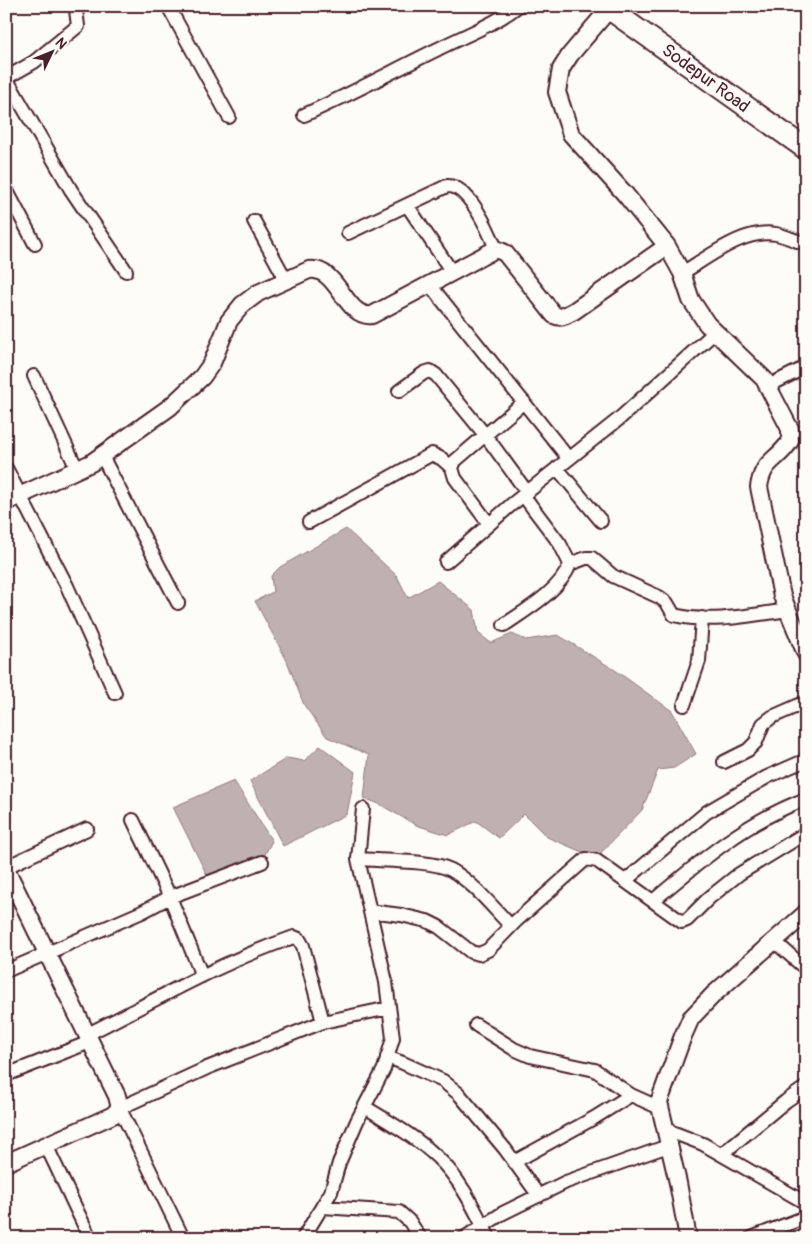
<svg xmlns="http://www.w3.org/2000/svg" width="812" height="1244" font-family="Pangolin,sans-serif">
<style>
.green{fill:#e3dcda;stroke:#967e82}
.water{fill:#c0b1b1;stroke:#91777b}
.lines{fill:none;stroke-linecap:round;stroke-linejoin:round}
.minor-casing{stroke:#4a1f2b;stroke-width:16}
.tertiary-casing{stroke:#4a1f2b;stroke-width:20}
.primary-casing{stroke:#4a1f2b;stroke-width:24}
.minor{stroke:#fdfcf7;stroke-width:12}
.tertiary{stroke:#fdfcf7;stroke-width:16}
.primary{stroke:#fdfcf7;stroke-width:20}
.labels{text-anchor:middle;stroke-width:4.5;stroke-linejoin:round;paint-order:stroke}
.street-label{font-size:18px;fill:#4a1f2b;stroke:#fdfcf7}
</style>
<rect width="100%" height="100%" fill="#fdfcf7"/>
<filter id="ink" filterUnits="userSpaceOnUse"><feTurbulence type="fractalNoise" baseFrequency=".02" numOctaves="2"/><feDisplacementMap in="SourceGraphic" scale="10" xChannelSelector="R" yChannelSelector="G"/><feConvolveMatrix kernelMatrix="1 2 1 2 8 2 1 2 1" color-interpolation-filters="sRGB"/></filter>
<g filter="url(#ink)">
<!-- green -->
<path class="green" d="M 806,1217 L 806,1238 L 751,1238 Z"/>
<!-- water -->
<path class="water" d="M 346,529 L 397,576 L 408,598 L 438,581 L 474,610 L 478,633 L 491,643 L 512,634 L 526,640 L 558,635 L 615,670 L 672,711 L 696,754 L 674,768 L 658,770 L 642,810 L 596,858 L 547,837 L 524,814 L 499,838 L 476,821 L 448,835 L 416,825 L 379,804 L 364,798 L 369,755 L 327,737 L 304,705 L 287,661 L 255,601 L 273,592 L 271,576 L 280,567 Z
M 320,746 L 355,772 L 347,814 L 283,846 L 250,781 L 287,758 L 304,761 Z
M 234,781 L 272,841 L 264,856 L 208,877 L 173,807 Z"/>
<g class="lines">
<!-- minor casing -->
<g class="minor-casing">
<path id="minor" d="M 168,6 L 229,117
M 6,78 L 71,190 L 126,271
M 6,78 L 34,62 L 78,26 L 76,10 L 79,6
M 304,115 C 349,95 393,71 438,49 C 465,35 494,25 518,6
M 6,189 L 35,244
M 407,205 L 452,272
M 254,221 L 286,280
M 348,233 L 447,186 C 468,184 489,231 496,249
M 682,273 C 709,257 744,228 776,234 C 786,236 796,241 806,244
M 430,285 L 569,459
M 34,376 L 77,469
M 768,386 L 806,367
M 399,391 L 424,373 L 430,371 L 436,375 L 486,436 L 527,492
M 102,456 L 178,603
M 6,468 L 67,586 L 115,693
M 557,468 L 601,521
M 309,522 L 432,454 L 442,459 L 452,468
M 489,524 L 455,478 L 452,468 L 455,461 L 524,402
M 446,562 L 511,505 L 619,419 L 715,332
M 570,564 L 586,558 L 592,558 L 613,576 L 659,597 L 667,603 L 674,615 C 710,624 752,615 788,610
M 504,625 C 526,610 561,590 570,564 L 560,544 L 523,495
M 684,705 L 699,661 L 702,618
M 724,762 L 748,750 L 756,742 L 763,724 L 772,717 L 806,702
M 133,820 L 170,897 L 202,976
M 358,859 C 381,861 433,860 451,870 C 473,882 494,909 511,926
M 6,867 L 87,829
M 625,881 L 707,812 L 767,777 L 806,760
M 653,901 C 700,861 747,821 806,799
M 370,911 L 401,915 L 427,921 L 439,927 L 471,952 L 479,954 L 488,950 L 516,921 L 586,859 L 597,861 L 682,922 L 687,920 L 709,898 L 739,874 L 806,833
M 774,941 L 806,969
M 6,971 L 142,912 L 170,897 L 262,862
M 476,1025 L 514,1049 L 530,1056 L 595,1070 L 631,1095 L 660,1108
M 86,1035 C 154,1001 221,962 294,937 L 299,939 L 303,946 L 323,1022
M 387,1057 L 403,1063 L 443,1081 L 459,1094 L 505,1149 L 539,1196
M 6,1075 L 90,1042
M 365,1107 C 389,1122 416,1137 437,1157 C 460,1178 475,1210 489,1238
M 120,1108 L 207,1068 L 323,1022 L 389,1008
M 120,1109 L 183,1238
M 664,1129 L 703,1144 L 806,1203
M 46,1145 L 90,1238
M 722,1154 L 786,1101 L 806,1087
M 514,1162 L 594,1118 L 631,1095
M 322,1207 L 399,1212 L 410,1222 L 420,1238
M 303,1238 L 331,1192 L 339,1163 L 357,1121 L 384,1069 L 393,1038 L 386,982 L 358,859 L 363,809
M 464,1238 L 503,1213 L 566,1182 L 668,1146
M 751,1238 L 806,1217"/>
</g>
<!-- tertiary casing -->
<g class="tertiary-casing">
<path id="tertiary" d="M 609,9 L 570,55 L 561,69 L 557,92 L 571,134 L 625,194 L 667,246 L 682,273 L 691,300 L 707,324 L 764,379 L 790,429 L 790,441 C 778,461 763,459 759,487 L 782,596 L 806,654
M 6,502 L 91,463 L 170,407 L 202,377 L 212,363 L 229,321 L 242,305 L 258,293 L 309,270 C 338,266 345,319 372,315 L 496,249 L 505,253 L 554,315 C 562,319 566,315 574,311 L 667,246
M 6,869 L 117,1096 L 120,1108 L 113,1115 L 6,1163
M 688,1238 L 678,1183 L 659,1102 L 683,1036 L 691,1018 L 714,994 L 806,913"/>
</g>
<!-- primary casing -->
<g class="primary-casing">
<path id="primary" d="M 605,6 L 806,149"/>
</g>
<!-- minor -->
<use href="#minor" class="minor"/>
<!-- tertiary -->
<use href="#tertiary" class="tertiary"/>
<!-- primary -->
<use href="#primary" class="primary"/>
</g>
</g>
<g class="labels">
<!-- street labels -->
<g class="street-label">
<text transform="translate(706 78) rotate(36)" y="6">Sodepur Road</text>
</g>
</g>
<!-- margin -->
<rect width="812" height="1244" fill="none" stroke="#fdfcf7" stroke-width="25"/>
<rect x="12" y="12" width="787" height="1219" fill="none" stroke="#4a1f2b" stroke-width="2" filter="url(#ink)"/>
<!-- north arrow -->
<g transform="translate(52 52) rotate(47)" stroke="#fdfcf7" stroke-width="4" paint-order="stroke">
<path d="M0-4L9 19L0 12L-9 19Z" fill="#4a1f2b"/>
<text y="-8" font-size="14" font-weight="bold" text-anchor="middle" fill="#4a1f2b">N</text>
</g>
</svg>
